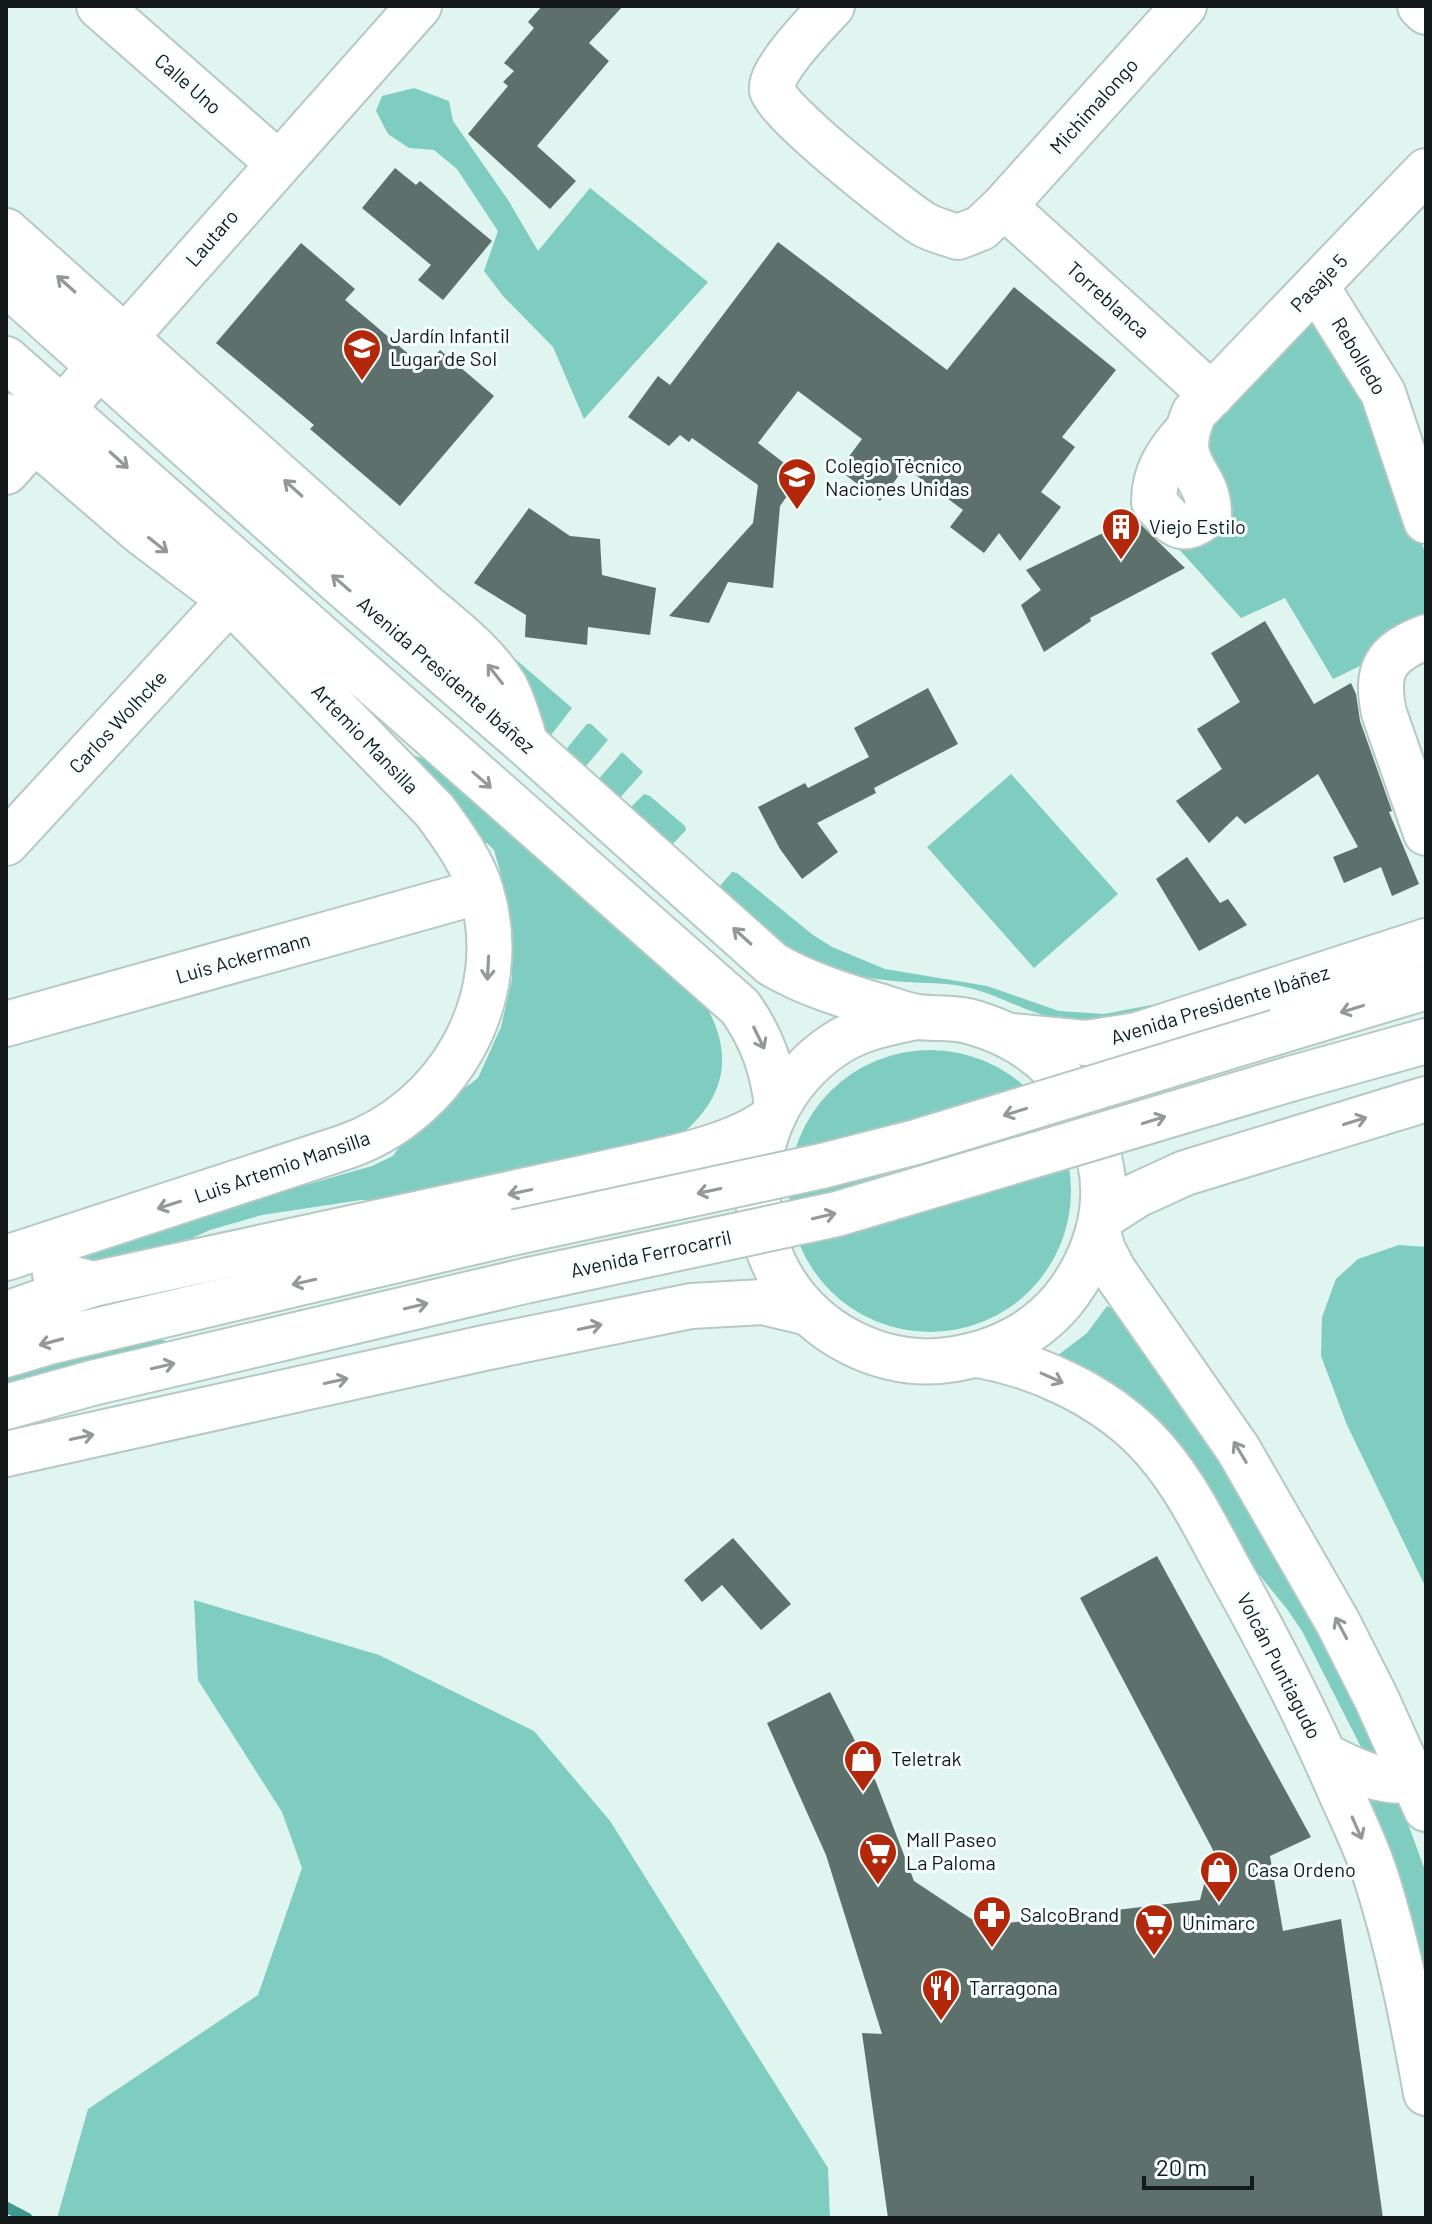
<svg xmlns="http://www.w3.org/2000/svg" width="1432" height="2224" font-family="Barlow,sans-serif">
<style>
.green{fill:#7ecdc0}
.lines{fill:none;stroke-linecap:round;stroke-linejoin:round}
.stream{stroke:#3f998c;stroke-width:11}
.building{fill:#5e706c}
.minor-casing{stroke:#b4c8c4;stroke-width:48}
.major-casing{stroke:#b4c8c4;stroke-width:48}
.minor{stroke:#fff;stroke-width:44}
.major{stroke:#fff;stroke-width:44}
.major-bridge-casing{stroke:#b4c8c4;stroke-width:48;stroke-linecap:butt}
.major-bridge{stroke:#fff;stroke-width:44}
.oneway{stroke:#959898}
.labels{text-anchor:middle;stroke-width:6;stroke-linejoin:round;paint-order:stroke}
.street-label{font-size:20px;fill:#131a19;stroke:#f6fefd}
.poi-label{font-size:20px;fill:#131a19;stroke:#f6fefd;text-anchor:start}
</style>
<rect width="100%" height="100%" fill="#e0f4f0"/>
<!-- green -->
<path class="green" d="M 414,88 L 449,101 L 453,121 L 508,200 L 538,251 L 590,188 L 708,282 L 584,419 L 553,347 L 503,296 L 484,271 L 498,231 L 457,169 L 434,150 L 409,148 L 388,134 L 376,111 L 382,96 Z
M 1315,311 L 1374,400 L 1426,556 L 1426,627 L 1368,662 L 1333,679 L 1285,598 L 1241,618 L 1177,547 L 1202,426 Z
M 499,645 L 572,708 L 548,739 Z
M 587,724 L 591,724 L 608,740 L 586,766 L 577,767 L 566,753 L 568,747 Z
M 622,752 L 643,772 L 618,800 L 597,781 Z
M 410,754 L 430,761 L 705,1004 C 735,1056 725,1098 680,1136 L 398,1201 L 361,1200 L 262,1215 L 210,1230 L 179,1244 L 81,1271 L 57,1256 L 372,1166 L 393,1156 L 411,1130 L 447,1095 L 462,1090 L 478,1078 L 501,1027 L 512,979 L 511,929 L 507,896 L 494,850 L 487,843 L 479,843 Z
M 1011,774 L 1118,894 L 1034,968 L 927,847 Z
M 644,794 L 650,796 L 685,826 L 686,830 L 669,848 L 628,810 Z
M 732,872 L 737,873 L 813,935 L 832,947 L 885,969 L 987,986 L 1059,1011 L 1104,1014 L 1162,1003 L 1164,1008 C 1126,1016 1088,1027 1050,1017 C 1022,1010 998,995 970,988 C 942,981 913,984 885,980 C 812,970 774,941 721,894 L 719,887 Z
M789 1191a141 141 0 1 1 282 0a141 141 0 1 1-282 0Z
M 1399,1245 L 1426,1247 L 1426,1588 L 1347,1425 L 1321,1356 L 1322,1317 L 1336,1279 L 1358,1259 Z
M 1107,1306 C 1142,1326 1185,1400 1206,1435 C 1270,1541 1328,1650 1384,1760 L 1371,1760 L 1362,1749 L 1302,1631 L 1287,1609 L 1252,1566 L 1057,1356 L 1087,1333 Z
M 163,1340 L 169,1342 L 6,1388 L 6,1374 L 134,1342 Z
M 194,1600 L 379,1655 L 534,1731 L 610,1821 L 828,2168 L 830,2218 L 57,2218 L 88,2109 L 258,1995 L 302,1868 L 282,1812 L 198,1680 Z
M 1366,1793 L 1400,1802 L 1426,1873 L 1426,1996 L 1365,1805 Z"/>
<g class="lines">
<!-- stream -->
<path class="stream" d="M 6,2207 L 27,2218"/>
</g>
<!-- building -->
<path class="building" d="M 542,6 L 623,6 L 589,43 L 609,61 L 537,146 L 576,181 L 550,209 L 468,134 L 508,86 L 503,82 L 514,71 L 504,63 L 534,28 L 528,22 Z
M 395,168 L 416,185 L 420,181 L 492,241 L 443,300 L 418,280 L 431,265 L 362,208 Z
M 778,242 L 947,370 L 1014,287 L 1116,370 L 1062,437 L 1075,447 L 1041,492 L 1061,507 L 1020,561 L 999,533 L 984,553 L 950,527 L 963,510 L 905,467 L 880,501 L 839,470 L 862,439 L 798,391 L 758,443 L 801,476 L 780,506 L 773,588 L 728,582 L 709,623 L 669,616 L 753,523 L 758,485 L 692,438 L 689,442 L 680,435 L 669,446 L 628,417 L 658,376 L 670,385 Z
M 301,243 L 355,289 L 345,300 L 425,368 L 440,350 L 494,396 L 400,506 L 310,429 L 314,425 L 216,343 Z
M 529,508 L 570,536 L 600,539 L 602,575 L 656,588 L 650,635 L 588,627 L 587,645 L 525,637 L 526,615 L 474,583 Z
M 1134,518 L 1185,568 L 1090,618 L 1091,621 L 1044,652 L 1021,605 L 1041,590 L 1026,570 Z
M 1265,621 L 1314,704 L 1351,683 L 1356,694 L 1360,721 L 1392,811 L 1389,812 L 1419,884 L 1392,896 L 1381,867 L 1344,883 L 1333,857 L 1358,847 L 1318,774 L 1245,824 L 1237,816 L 1209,843 L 1176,801 L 1222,769 L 1197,729 L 1240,702 L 1211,653 Z
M 928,688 L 958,744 L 874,788 L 876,793 L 817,823 L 838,852 L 802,879 L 780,849 L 758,807 L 805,783 L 808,788 L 869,757 L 854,728 Z
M 1187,857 L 1220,903 L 1228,899 L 1247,925 L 1199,951 L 1156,879 Z
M 733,1538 L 791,1604 L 761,1630 L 722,1585 L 702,1602 L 684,1580 Z
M 1157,1556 L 1311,1837 L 1270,1856 L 1283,1931 L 1341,1919 L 1383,2218 L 888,2218 L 862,2033 L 882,2034 L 826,1855 L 767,1723 L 830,1692 L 876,1782 L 914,1881 L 982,1926 L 1200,1900 L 1213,1850 L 1080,1598 Z"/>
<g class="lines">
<!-- minor casing -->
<g class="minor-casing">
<path id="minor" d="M 99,6 L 278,163
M 832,6 C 819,20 768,72 772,90 C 777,112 899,209 923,224 C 933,230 947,233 958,237 L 981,228 L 1004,206 L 1184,6
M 1420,6 L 1426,12
M 1004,206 L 1212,395
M 6,231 L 414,596
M 1316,286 L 1383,393 L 1426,521
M 6,416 L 142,533 L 230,600 L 435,811 C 453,836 472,861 481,891 C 514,998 447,1112 345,1147 L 6,1258
M 1186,432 C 1167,454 1154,472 1154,502 C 1174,525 1181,537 1209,514 C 1209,469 1170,469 1194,413 L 1426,171
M 6,472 L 419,6
M 1426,637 C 1385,653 1375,669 1384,713 L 1426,833
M 6,843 L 230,600
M 6,1024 L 481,891
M 1011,1036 L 1086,1043 L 1137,1035 L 1426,941
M 1101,1218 L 1137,1195 L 1185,1173 L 1426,1099
M 55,1274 L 93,1284 L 596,1175 C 647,1163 733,1150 773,1117
M 6,1454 L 484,1348 L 691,1306 L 763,1302 L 809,1313"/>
</g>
<!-- major casing -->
<g class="major-casing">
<path id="major" d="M 6,283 L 339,582 L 526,744 L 772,964 C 805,983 839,994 876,1005 C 890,1009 904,1015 918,1017 C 934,1019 952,1017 968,1021 C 1040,1040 1085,1089 1100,1162 C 1111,1211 1093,1263 1062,1301 C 1034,1334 997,1352 955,1359 C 920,1365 884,1359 852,1343 C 734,1284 725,1119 834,1045 C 859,1028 888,1023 916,1017
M 6,359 L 740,1007 C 762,1038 773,1069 777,1107
M 414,596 C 445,624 483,650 505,686 C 513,701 518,718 523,734
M 230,600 L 288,638
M 1277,1032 L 1426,987
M 1290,1079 L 1426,1041
M 1098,1232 L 1103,1250 L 1114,1271 L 1238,1449 L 1337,1621 L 1376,1698 L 1426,1809
M 6,1314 L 93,1284
M 6,1355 L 53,1341 L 516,1232
M 978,1355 C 1037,1365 1101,1395 1144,1438 C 1182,1476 1206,1528 1232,1575 C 1271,1645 1308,1717 1340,1791 C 1353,1820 1368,1850 1377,1880 C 1399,1950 1413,2021 1426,2093
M 6,1407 L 92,1383 L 529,1280
M 1325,1756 C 1355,1771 1380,1784 1414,1780"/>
</g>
<!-- minor -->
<use href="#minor" class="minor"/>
<!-- major -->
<use href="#major" class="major"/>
<!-- major-bridge casing -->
<g class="major-bridge-casing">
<path id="major-bridge" d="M 516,1232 L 822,1166 L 916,1142 L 1277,1032
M 529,1280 L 837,1214 L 1290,1079"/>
</g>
<!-- major-bridge -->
<use href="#major-bridge" class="major-bridge"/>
</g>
<!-- one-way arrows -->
<defs><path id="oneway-shaft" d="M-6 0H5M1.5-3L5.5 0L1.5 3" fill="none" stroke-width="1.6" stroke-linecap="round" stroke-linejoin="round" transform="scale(2)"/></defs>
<g class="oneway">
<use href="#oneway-shaft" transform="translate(66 284) rotate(-138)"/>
<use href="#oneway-shaft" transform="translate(119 460) rotate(42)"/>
<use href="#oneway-shaft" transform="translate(293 488) rotate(-138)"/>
<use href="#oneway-shaft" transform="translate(158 545) rotate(38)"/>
<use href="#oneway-shaft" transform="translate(341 583) rotate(-139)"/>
<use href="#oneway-shaft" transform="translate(495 674) rotate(-128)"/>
<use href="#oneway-shaft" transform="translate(482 780) rotate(41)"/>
<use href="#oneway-shaft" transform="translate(742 936) rotate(-138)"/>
<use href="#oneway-shaft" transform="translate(488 968) rotate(93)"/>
<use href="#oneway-shaft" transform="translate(1352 1009) rotate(163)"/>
<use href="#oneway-shaft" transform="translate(759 1038) rotate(64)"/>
<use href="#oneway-shaft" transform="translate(1015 1112) rotate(163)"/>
<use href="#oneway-shaft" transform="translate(1154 1120) rotate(-17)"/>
<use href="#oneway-shaft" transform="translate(1355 1121) rotate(-17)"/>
<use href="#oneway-shaft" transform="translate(709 1191) rotate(168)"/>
<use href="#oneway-shaft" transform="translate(520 1192) rotate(168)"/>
<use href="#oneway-shaft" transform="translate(169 1205) rotate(162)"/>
<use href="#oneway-shaft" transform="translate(824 1216) rotate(-13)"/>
<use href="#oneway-shaft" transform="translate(304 1282) rotate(167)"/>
<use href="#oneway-shaft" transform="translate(416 1306) rotate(-13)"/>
<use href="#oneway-shaft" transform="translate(590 1327) rotate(-12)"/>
<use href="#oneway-shaft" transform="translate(51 1342) rotate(165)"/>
<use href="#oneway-shaft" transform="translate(163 1366) rotate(-13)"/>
<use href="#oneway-shaft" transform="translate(1052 1378) rotate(24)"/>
<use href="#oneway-shaft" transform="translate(336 1381) rotate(-12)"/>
<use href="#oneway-shaft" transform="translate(82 1437) rotate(-12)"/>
<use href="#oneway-shaft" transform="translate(1240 1452) rotate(-121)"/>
<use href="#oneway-shaft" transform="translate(1341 1628) rotate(-118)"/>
<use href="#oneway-shaft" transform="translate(1357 1828) rotate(66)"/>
</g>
<!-- icons -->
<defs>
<g id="school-pin" transform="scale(2)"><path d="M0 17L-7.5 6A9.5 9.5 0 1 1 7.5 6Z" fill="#b3270a" stroke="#f6fefd"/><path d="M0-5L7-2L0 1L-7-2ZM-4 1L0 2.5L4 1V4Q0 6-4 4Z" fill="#fff"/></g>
<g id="building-pin" transform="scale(2)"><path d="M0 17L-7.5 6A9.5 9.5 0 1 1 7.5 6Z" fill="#b3270a" stroke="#f6fefd"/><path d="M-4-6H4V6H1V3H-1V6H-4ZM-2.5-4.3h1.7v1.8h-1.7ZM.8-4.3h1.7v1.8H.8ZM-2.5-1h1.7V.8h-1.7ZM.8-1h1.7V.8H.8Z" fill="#fff"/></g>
<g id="shop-pin" transform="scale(2)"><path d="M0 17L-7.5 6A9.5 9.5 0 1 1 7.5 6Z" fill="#b3270a" stroke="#f6fefd"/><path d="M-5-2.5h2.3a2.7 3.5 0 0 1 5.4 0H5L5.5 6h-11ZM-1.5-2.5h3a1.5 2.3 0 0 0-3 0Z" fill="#fff"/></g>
<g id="supermarket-pin" transform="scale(2)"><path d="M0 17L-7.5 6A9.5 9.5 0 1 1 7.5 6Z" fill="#b3270a" stroke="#f6fefd"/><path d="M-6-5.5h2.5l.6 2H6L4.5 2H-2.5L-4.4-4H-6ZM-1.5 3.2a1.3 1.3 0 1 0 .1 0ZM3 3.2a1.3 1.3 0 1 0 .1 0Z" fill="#fff"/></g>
<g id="pharmacy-pin" transform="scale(2)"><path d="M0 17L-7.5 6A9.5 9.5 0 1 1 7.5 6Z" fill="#b3270a" stroke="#f6fefd"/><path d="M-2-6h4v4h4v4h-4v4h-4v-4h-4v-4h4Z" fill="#fff"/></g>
<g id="restaurant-pin" transform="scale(2)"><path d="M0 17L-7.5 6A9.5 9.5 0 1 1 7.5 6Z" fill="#b3270a" stroke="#f6fefd"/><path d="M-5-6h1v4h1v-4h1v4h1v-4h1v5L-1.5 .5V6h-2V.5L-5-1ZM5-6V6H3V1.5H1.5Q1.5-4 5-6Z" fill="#fff"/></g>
</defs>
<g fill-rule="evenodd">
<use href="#school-pin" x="362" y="348"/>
<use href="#school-pin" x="797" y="477"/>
<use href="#building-pin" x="1121" y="527"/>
<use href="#shop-pin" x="863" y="1759"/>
<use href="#supermarket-pin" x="878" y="1852"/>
<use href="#shop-pin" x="1219" y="1870"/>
<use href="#pharmacy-pin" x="992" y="1915"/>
<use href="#supermarket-pin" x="1154" y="1923"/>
<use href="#restaurant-pin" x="941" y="1988"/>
</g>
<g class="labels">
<!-- street labels -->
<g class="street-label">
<text transform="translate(188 84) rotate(41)" y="7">Calle Uno</text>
<text transform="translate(1094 106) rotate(-48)" y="7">Michimalongo</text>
<text transform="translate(212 238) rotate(-49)" y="7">Lautaro</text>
<text transform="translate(1319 283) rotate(-46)" y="7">Pasaje 5</text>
<text transform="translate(1108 300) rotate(42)" y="7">Torreblanca</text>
<text transform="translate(1359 356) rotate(59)" y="7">Rebolledo</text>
<text transform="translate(446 675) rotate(41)" y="7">Avenida Presidente Ibáñez</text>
<text transform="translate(118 722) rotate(-47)" y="7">Carlos Wolhcke</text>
<text transform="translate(365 739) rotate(46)" y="7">Artemio Mansilla</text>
<text transform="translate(243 958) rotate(-16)" y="7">Luis Ackermann</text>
<text transform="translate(1220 1005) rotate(-17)" y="7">Avenida Presidente Ibáñez</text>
<text transform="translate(282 1167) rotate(-19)" y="7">Luis Artemio Mansilla</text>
<text transform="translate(651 1254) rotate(-12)" y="7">Avenida Ferrocarril</text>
<text transform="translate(1279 1666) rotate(63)" y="7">Volcán Puntiagudo</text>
</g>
<!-- poi labels -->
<g class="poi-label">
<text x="390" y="343">Jardín Infantil<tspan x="390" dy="23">Lugar de Sol</tspan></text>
<text x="825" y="473">Colegio Técnico<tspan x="825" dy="23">Naciones Unidas</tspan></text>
<text x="1149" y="534">Viejo Estilo</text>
<text x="891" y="1766">Teletrak</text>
<text x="906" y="1847">Mall Paseo<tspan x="906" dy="23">La Paloma</tspan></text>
<text x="1247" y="1877">Casa Ordeno</text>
<text x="1020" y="1922">SalcoBrand</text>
<text x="1182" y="1930">Unimarc</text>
<text x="969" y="1995">Tarragona</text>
</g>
</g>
<!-- border -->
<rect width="1432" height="2224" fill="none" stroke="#131a19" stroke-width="16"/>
<!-- scale -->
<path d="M1144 2176v12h108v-12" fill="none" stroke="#131a19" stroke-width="4"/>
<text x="1156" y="2176" font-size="24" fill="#131a19" stroke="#f6fefd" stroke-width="6" paint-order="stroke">20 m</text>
</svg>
